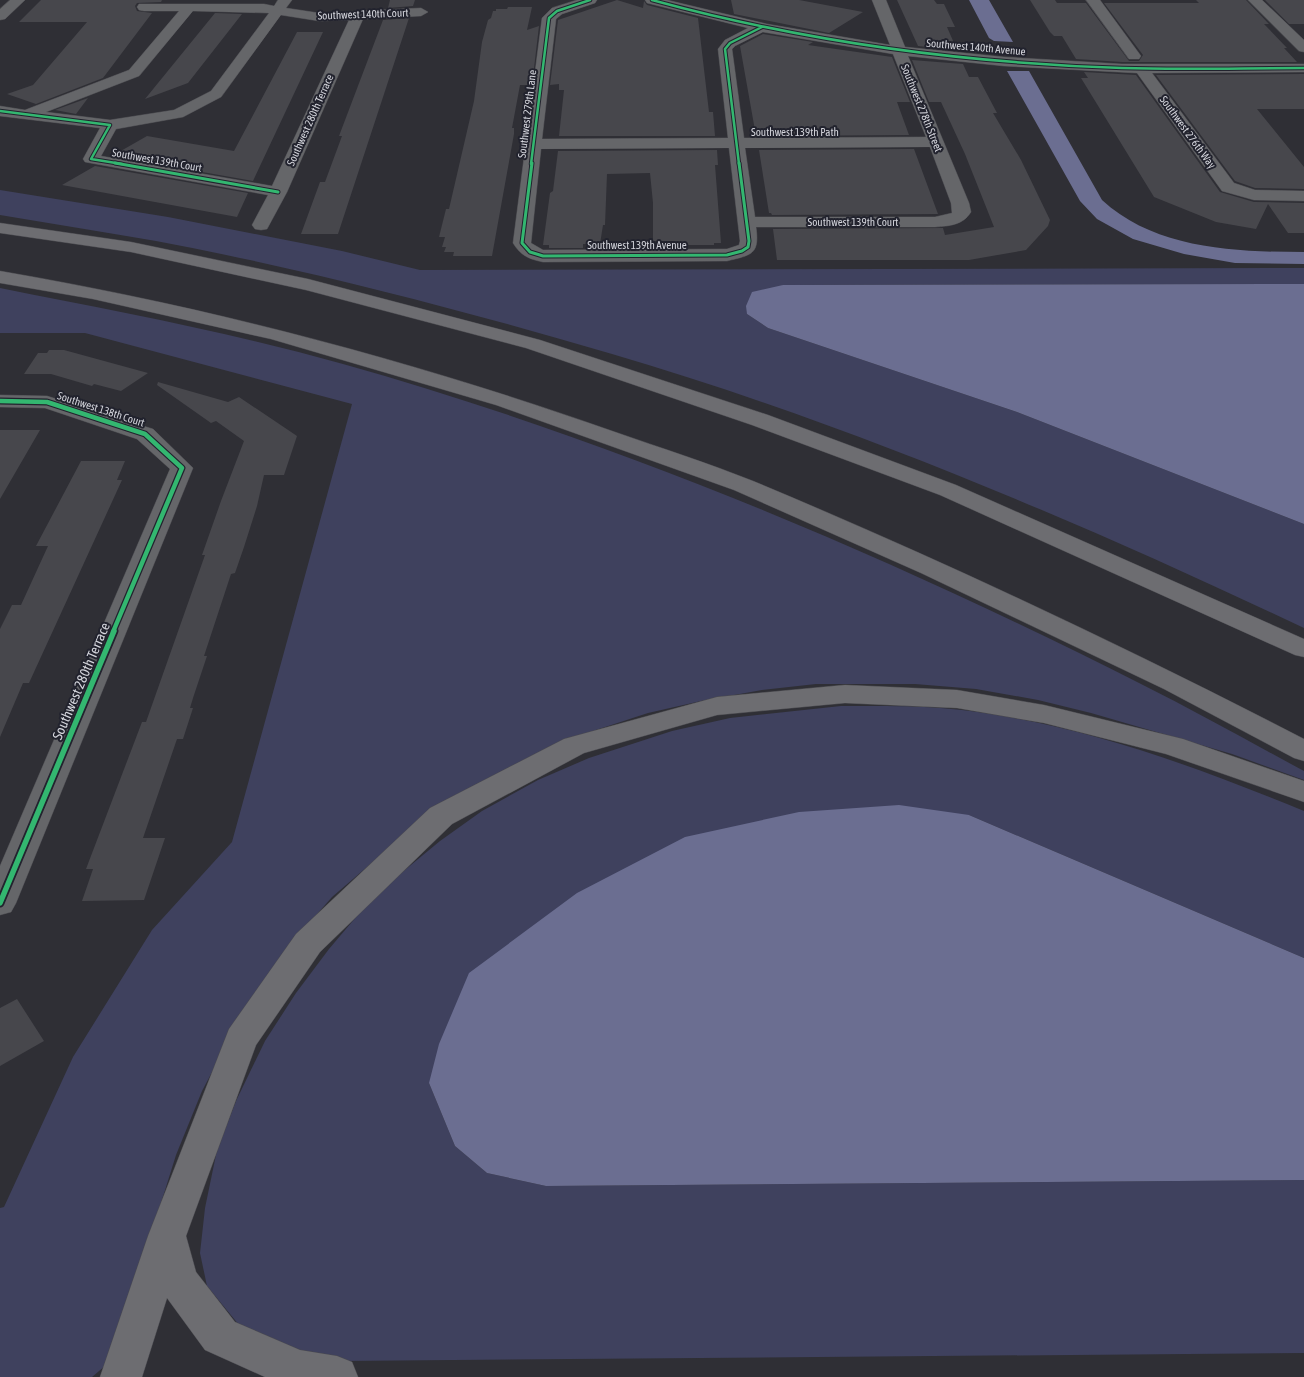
<svg xmlns="http://www.w3.org/2000/svg" width="1304" height="1377" font-family="'Asap Condensed',sans-serif">
<style>
.green{fill:#3f415e}
.water{fill:#6b6e91}
.building{fill:#47474c}
.lines{fill:none;stroke-linecap:round;stroke-linejoin:round}
.minor-casing{stroke:#4a4a4f;stroke-width:1}
.highway-casing{stroke:#4a4a4f;stroke-width:1}
.minor{fill:#656669;fill-rule:evenodd}
.highway{fill:#6d6d71;fill-rule:evenodd}
.cycleway-far3-casing{stroke:#22232e;stroke-width:4.5}
.cycleway-far2-casing{stroke:#22232e;stroke-width:5}
.cycleway-far1-casing{stroke:#22232e;stroke-width:7}
.cycleway-casing{stroke:#22232e;stroke-width:9}
.cycleway-far3{stroke:#33b770;stroke-width:2.5}
.cycleway-far2{stroke:#33b770;stroke-width:3}
.cycleway-far1{stroke:#33b770;stroke-width:4.5}
.cycleway{stroke:#33b770;stroke-width:5.5}
.labels{text-anchor:middle;stroke-width:4;stroke-linejoin:round;paint-order:stroke}
.far-street-label{font-size:11px;fill:#d4d5dc;stroke:#22232e}
.street-label{font-size:14px;fill:#d4d5dc;stroke:#22232e}
</style>
<rect width="100%" height="100%" fill="#2f2f35"/>
<!-- green -->
<path class="green" d="M 0,190 L 168,217 L 342,251 L 420,270 L 1304,268 L 1304,284 L 783,285 L 747,314 L 768,328 L 1017,412 L 1304,524 L 1304,628 C 1080,522 850,424 612,354 C 462,310 310,270 156,241 C 105,232 52,224 0,215 Z
M 0,288 C 115,311 230,332 343,364 C 620,442 886,555 1143,685 C 1197,712 1250,742 1304,771 L 1304,780 L 1232,754 L 1091,713 L 1038,700 L 976,689 L 915,684 L 816,684 L 762,690 L 701,701 L 648,713 L 596,730 L 409,831 L 332,897 L 297,937 L 236,1027 L 202,1091 L 176,1155 L 112,1360 L 92,1377 L 0,1377 L 0,1208 L 4,1207 L 73,1057 L 152,930 L 232,842 L 352,404 L 85,333 L 0,333 Z
M 841,706 C 881,706 922,705 962,710 C 1081,724 1194,766 1304,811 L 1304,958 L 969,815 L 429,1083 L 455,1146 L 487,1173 L 546,1186 L 1304,1180 L 1304,1353 L 339,1361 L 284,1350 L 244,1331 L 207,1286 L 200,1253 L 205,1208 L 217,1150 L 236,1101 L 265,1041 L 296,993 L 329,949 L 362,910 L 400,874 L 440,841 L 482,811 L 538,780 L 589,758 L 672,731 L 730,718 Z"/>
<!-- water -->
<path class="water" d="M 969,0 L 989,0 L 1013,42 L 994,41 L 989,38 Z
M 1007,71 L 1029,71 L 1102,200 C 1155,249 1235,252 1304,252 L 1304,264 L 1235,263 L 1184,254 L 1133,239 L 1097,219 L 1080,201 Z
M 1304,284 L 1304,524 L 1017,412 L 768,328 L 747,314 L 746,306 L 752,292 L 783,285 Z
M 899,805 L 969,815 L 1304,958 L 1304,1180 L 546,1186 L 487,1173 L 455,1146 L 429,1083 L 439,1044 L 469,973 L 577,893 L 685,837 L 799,812 Z"/>
<!-- building -->
<path class="building" d="M 41,0 L 162,0 L 161,2 L 137,3 L 135,6 L 137,11 L 152,13 L 103,78 L 36,104 L 7,94 L 33,85 L 87,22 L 19,22 Z
M 390,0 L 415,0 L 413,6 L 388,8 Z
M 617,0 L 643,8 L 644,1 L 647,5 L 698,18 L 709,112 L 713,112 L 715,136 L 559,136 L 564,90 L 559,90 L 559,84 L 550,85 L 558,20 Z
M 731,0 L 799,0 L 863,12 L 829,33 L 734,14 Z
M 897,0 L 934,0 L 937,4 L 944,4 L 955,27 L 947,27 L 957,50 L 918,46 Z
M 1030,0 L 1055,0 L 1057,3 L 1086,3 L 1129,61 L 1139,61 L 1143,55 L 1104,3 L 1199,3 L 1196,0 L 1246,0 L 1269,24 L 1264,24 L 1287,48 L 1284,48 L 1297,62 L 1122,62 L 1076,59 L 1062,36 L 1054,36 L 1050,32 Z
M 1265,0 L 1304,0 L 1304,24 L 1289,24 Z
M 508,7 L 532,7 L 527,30 L 539,26 L 532,85 L 520,85 L 512,128 L 514,128 L 514,134 L 492,256 L 453,256 L 454,252 L 444,252 L 446,247 L 442,247 L 445,237 L 439,237 L 446,209 L 449,209 L 474,101 L 482,42 L 488,20 L 491,18 L 493,11 L 496,11 L 496,9 L 507,9 Z
M 215,13 L 242,14 L 188,83 L 145,99 Z
M 409,18 L 338,234 L 301,234 L 320,182 L 325,182 L 342,136 L 339,136 L 383,20 Z
M 297,32 L 323,32 L 253,181 L 112,156 L 147,136 L 234,151 Z
M 763,34 L 813,42 L 808,45 L 892,57 L 910,102 L 897,102 L 909,135 L 756,136 L 740,46 Z
M 912,60 L 963,64 L 969,77 L 978,77 L 997,113 L 993,113 L 1021,160 L 1050,220 L 1048,226 L 1026,250 L 969,260 L 777,260 L 773,229 L 943,228 L 945,235 L 994,227 L 965,154 L 941,102 L 929,102 Z
M 1084,72 L 1136,75 L 1220,192 L 1254,202 L 1304,203 L 1304,233 L 1288,233 L 1268,204 L 1256,229 L 1216,222 L 1154,197 L 1081,78 L 1088,78 Z
M 1304,74 L 1304,109 L 1257,109 L 1304,167 L 1304,189 L 1255,188 L 1235,181 L 1156,75 Z
M 88,98 L 76,114 L 55,110 Z
M 914,149 L 938,214 L 772,215 L 771,213 L 769,213 L 759,150 Z
M 717,150 L 718,165 L 715,165 L 721,243 L 714,243 L 714,245 L 674,245 L 674,241 L 653,241 L 653,203 L 650,173 L 607,174 L 605,225 L 603,225 L 600,244 L 583,244 L 583,248 L 549,248 L 549,245 L 543,245 L 550,193 L 553,191 L 558,151 Z
M 95,166 L 248,193 L 237,217 L 62,185 Z
M 49,350 L 64,350 L 148,373 L 121,391 L 94,384 L 92,386 L 51,374 L 24,374 L 38,353 L 47,353 Z
M 158,382 L 228,402 L 239,397 L 297,436 L 284,475 L 264,475 L 257,506 L 244,547 L 235,573 L 231,574 L 204,656 L 207,656 L 193,698 L 190,708 L 193,708 L 183,739 L 177,739 L 143,838 L 165,838 L 144,900 L 82,901 L 93,869 L 86,869 L 142,722 L 146,722 L 205,555 L 202,555 L 221,501 L 244,441 L 216,421 L 211,423 L 157,385 Z
M 0,430 L 40,430 L 0,499 Z
M 81,461 L 125,461 L 117,480 L 122,480 L 29,683 L 23,683 L 0,737 L 0,629 L 12,605 L 21,605 L 48,546 L 36,546 Z
M 17,999 L 44,1041 L 0,1066 L 0,1008 Z"/>
<g class="lines">
<!-- minor casing -->
<g class="minor-casing">
<path id="minor" d="M 10,0 L 25,0 L 5,19 L 0,20 L 0,9 Z
M 278,0 L 292,0 L 286,8 L 319,13 L 421,8 L 428,12 L 421,16 L 363,19 L 287,192 L 267,229 L 261,230 L 255,229 L 252,225 L 268,195 L 85,162 L 83,159 L 100,128 L 0,116 L 0,106 L 25,110 L 129,70 L 179,11 L 144,11 L 139,10 L 137,7 L 139,4 L 264,4 L 274,6 ZM 193,11 L 269,13 L 211,91 L 174,110 L 110,120 L 46,112 L 139,76 ZM 281,15 L 319,21 L 349,20 L 272,186 L 101,156 L 116,129 L 183,117 L 221,97 Z
M 577,0 L 597,0 L 595,3 L 562,14 L 556,19 L 542,139 L 728,138 L 718,49 L 725,40 L 748,28 L 647,3 L 645,0 L 667,0 L 767,24 L 890,45 L 872,0 L 886,0 L 905,47 L 1004,57 L 1122,64 L 1304,64 L 1304,72 L 1152,73 L 1234,183 L 1255,190 L 1304,191 L 1304,201 L 1254,200 L 1222,191 L 1137,73 L 1004,66 L 908,56 L 969,203 L 971,212 C 963,225 950,226 935,227 L 756,227 C 760,255 751,255 727,261 L 543,262 C 529,259 521,256 513,243 L 542,18 L 552,8 ZM 763,32 L 893,54 L 926,137 L 744,138 L 732,49 L 735,46 ZM 930,147 L 951,203 L 952,213 L 935,217 L 755,217 L 745,148 ZM 729,148 L 740,241 L 739,245 L 727,249 L 543,250 L 531,243 L 541,149 Z
M 1086,0 L 1100,0 L 1141,56 L 1139,59 L 1129,59 Z
M 1248,0 L 1262,0 L 1304,40 L 1304,52 L 1299,51 Z
M 0,395 L 47,396 L 153,429 L 193,468 L 16,903 L 11,912 L 0,915 L 0,866 L 170,469 L 137,439 L 45,408 L 0,407 Z"/>
</g>
<!-- highway casing -->
<g class="highway-casing">
<path id="highway" d="M 0,223 L 131,242 L 308,279 L 540,340 L 768,415 L 956,485 L 1304,639 L 1304,657 L 1295,655 L 940,495 L 752,425 L 526,348 L 306,290 L 131,252 L 0,233 Z
M 0,271 C 210,307 414,361 615,432 C 661,448 708,463 753,481 C 940,559 1124,646 1304,739 L 1304,761 L 1294,758 L 1164,689 L 921,573 L 734,490 L 496,405 L 271,339 L 93,299 L 0,283 Z
M 845,685 L 957,690 L 1044,705 L 1183,739 L 1304,781 L 1304,802 L 1166,754 L 1044,723 L 957,708 L 845,703 L 717,715 L 584,753 L 452,824 L 320,952 L 256,1045 L 186,1236 L 196,1272 L 235,1322 L 300,1350 L 337,1356 L 352,1362 L 358,1377 L 265,1377 L 205,1350 L 167,1298 L 142,1377 L 100,1377 L 148,1236 L 229,1029 L 296,934 L 430,808 L 564,739 L 717,697 Z"/>
</g>
<!-- minor -->
<use href="#minor" class="minor"/>
<!-- highway -->
<use href="#highway" class="highway"/>
<!-- cycleway-far3 casing -->
<g class="cycleway-far3-casing">
<path id="cycleway-far3" d="M 652,0 C 806,42 963,63 1122,68 C 1183,70 1244,68 1304,68
M 0,111 L 110,125 L 91,159 L 122,164
M 531,164 L 549,18 L 557,11 L 590,0
M 739,164 L 725,49 L 730,43 L 762,27"/>
</g>
<!-- cycleway-far2 casing -->
<g class="cycleway-far2-casing">
<path id="cycleway-far2" d="M 115,163 L 278,192
M 532,163 L 522,243 L 530,252 L 543,256 L 727,255 L 742,251 L 748,247 L 749,241 L 739,163"/>
</g>
<!-- cycleway-far1 casing -->
<g class="cycleway-far1-casing">
<path id="cycleway-far1" d="M 0,401 L 47,402 L 145,434 L 182,468 L 113,632"/>
</g>
<!-- cycleway casing -->
<g class="cycleway-casing">
<path id="cycleway" d="M 0,903 L 114,631"/>
</g>
<!-- cycleway-far3 -->
<use href="#cycleway-far3" class="cycleway-far3"/>
<!-- cycleway-far2 -->
<use href="#cycleway-far2" class="cycleway-far2"/>
<!-- cycleway-far1 -->
<use href="#cycleway-far1" class="cycleway-far1"/>
<!-- cycleway -->
<use href="#cycleway" class="cycleway"/>
</g>
<g class="labels">
<!-- far-street labels -->
<g class="far-street-label">
<text transform="translate(363 14) rotate(-2)" y="4">Southwest 140th Court</text>
<text transform="translate(976 47) rotate(5)" y="4">Southwest 140th Avenue</text>
<text transform="translate(922 108) rotate(68)" y="4">Southwest 278th Street</text>
<text transform="translate(527 114) rotate(-83)" y="4">Southwest 279th Lane</text>
<text transform="translate(310 120) rotate(-66)" y="4">Southwest 280th Terrace</text>
<text x="795" y="136">Southwest 139th Path</text>
<text transform="translate(1188 132) rotate(54)" y="4">Southwest 276th Way</text>
<text transform="translate(157 160) rotate(10)" y="4">Southwest 139th Court</text>
<text x="853" y="226">Southwest 139th Court</text>
<text x="637" y="249">Southwest 139th Avenue</text>
<text transform="translate(101 409) rotate(18)" y="4">Southwest 138th Court</text>
</g>
<!-- street labels -->
<g class="street-label">
<text transform="translate(81 681) rotate(-67)" y="5">Southwest 280th Terrace</text>
</g>
</g>
</svg>
